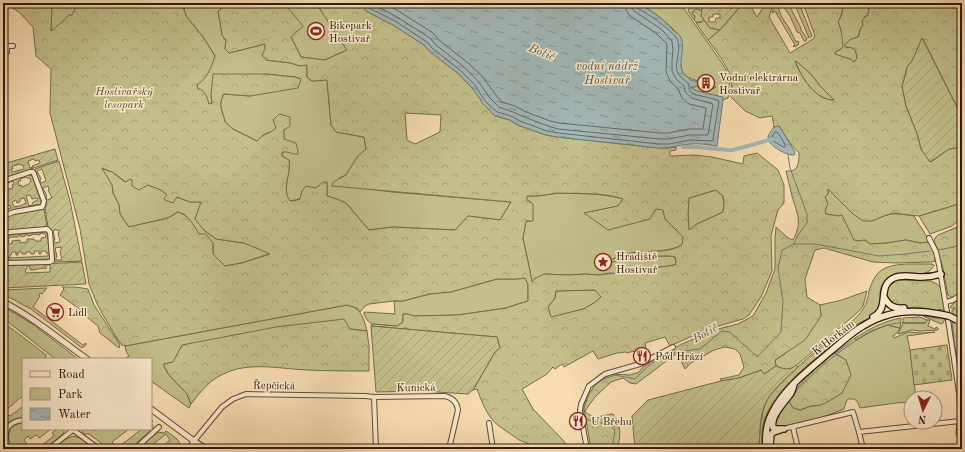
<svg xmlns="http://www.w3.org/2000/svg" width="965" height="452" font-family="'Old Standard TT',serif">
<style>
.green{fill:#c2bf89;stroke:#766d4c}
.forest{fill:url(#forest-crowns);stroke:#766d4c;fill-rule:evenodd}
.cemetery{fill:url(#cemetery-stones);stroke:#766d4c}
.garden{fill:url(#garden-furrows);stroke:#766d4c;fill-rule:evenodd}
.water{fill:url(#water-ripples);stroke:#737975}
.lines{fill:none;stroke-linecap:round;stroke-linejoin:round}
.shore{stroke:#676a64;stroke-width:1}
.stream{stroke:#737975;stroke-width:1}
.canal{stroke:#a3b8b9;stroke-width:4}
.minor-casing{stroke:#5e4c37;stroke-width:6}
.tertiary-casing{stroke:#5e4c37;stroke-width:7}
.secondary-casing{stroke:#2b1b0e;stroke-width:8}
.minor{stroke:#fae9ce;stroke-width:4}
.tertiary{stroke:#fae9ce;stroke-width:5}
.secondary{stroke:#fae9ce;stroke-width:5.5}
.secondary-bridge-casing{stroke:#2b1b0e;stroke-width:8;stroke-linecap:butt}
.secondary-bridge{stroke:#fae9ce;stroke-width:5.5}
.labels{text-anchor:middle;stroke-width:3;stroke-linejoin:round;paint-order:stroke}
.poi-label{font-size:11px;fill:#2b1b0e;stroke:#fae9ce;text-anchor:start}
.park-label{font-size:11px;font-style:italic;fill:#584c33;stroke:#fae9ce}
.street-label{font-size:11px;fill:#2b1b0e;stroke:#fae9ce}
.water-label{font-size:12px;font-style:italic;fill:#55524a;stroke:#fae9ce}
</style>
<defs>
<pattern id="forest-crowns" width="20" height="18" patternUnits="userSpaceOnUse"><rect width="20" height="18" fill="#c2bf89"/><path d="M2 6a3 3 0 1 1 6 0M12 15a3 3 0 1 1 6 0" fill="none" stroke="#a7a475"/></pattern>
<pattern id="cemetery-stones" width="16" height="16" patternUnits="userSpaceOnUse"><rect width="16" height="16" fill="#c2bf89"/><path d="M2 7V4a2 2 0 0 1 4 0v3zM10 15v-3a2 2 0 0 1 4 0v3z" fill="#a7a475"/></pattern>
<pattern id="garden-furrows" width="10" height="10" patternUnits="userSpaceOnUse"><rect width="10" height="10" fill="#c2bf89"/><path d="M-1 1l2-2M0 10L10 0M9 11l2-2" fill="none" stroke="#a7a475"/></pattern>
<pattern id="water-ripples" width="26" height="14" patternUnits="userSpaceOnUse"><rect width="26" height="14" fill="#a3b8b9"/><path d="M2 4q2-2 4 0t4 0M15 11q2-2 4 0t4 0" fill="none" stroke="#859595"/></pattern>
</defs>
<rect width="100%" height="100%" fill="#f8ddb3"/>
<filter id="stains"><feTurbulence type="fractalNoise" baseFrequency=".005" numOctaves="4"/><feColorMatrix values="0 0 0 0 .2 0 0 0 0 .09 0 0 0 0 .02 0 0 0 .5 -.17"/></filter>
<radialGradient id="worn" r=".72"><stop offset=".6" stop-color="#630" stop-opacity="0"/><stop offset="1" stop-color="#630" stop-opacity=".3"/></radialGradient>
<!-- green -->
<path class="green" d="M 52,3 L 78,3 L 72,16 L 51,32 Z
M 182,3 L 221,3 L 221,9 L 218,11 L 220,22 L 222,35 L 226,41 L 225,49 L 229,53 L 265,44 L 266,60 L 291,63 L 300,66 L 307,65 L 307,77 L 312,81 L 327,80 L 331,125 L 336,132 L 364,137 L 366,149 L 357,158 L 346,175 L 339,178 L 356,187 L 392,192 L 511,202 L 500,220 L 468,216 L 456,230 L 393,227 L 369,230 L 346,203 L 327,196 L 327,183 L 316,188 L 302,191 L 300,199 L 290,201 C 289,199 287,197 287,195 C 284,184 291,172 289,160 L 282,156 L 282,152 L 288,151 L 284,139 L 284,130 L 276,128 L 273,132 L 266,133 L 257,141 L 233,129 L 225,122 C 223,111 217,105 224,94 L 250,96 L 300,79 L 295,77 L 266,74 L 211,95 L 212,103 L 209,104 L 204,93 L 198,89 L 197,85 L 215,56 L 203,37 L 186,16 Z
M 284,3 L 316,3 L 347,50 L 325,60 L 301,57 L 291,37 Z
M 636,3 L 680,3 L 722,63 C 726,70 731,78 729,86 C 729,89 728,91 727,93 L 729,94 L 728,98 L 723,100 L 722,97 L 697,91 L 691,88 L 691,87 L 694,87 L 699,85 L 702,91 L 706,88 L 713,89 L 716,87 L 709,84 L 709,81 L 701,78 L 700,82 C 696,80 690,79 686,76 C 676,69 684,48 680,37 C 679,35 676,32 674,30 C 663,19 650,9 636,3 Z
M 688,3 L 703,3 L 702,11 L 696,9 L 693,12 L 693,15 L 695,16 L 694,20 L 688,11 L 689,9 Z
M 841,3 L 867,3 L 869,8 L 868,15 L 864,17 L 864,25 L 860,30 L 859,35 L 856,38 L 851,39 L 846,48 L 849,47 L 855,49 L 857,58 L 854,62 L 850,59 L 835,55 L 835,52 L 841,49 L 838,22 L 842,14 L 843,6 Z
M 704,19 L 710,28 L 720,30 L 708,40 L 696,23 L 702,22 Z
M 795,61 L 796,61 L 811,74 L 821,87 L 835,100 C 814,101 802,77 795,61 Z
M 101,168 L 112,172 L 125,182 L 130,179 L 132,180 L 148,185 L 161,190 L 167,195 L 177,197 L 190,202 L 201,202 L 204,230 L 216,239 L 244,243 L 271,253 L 242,263 L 225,266 L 213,254 L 213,243 L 199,234 L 193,225 L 184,214 L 178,212 L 168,218 L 129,227 L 120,214 L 119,205 L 113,193 L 112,185 Z
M 828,189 L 835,196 L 872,221 C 891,212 894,213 914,216 L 930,242 L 920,243 L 906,240 L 887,243 L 870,244 L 865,240 L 859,241 L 854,240 L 839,216 L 826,214 L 825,211 L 825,197 L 828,194 Z
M 716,190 L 723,196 L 724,204 L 723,212 L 697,224 L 689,230 L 688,215 L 689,198 Z
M 559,193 C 580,194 603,193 623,199 L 618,206 L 585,213 L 656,208 L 663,210 L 665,219 L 684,238 L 682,245 C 666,253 649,250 632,253 C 624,254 618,257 611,260 L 611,262 L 645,256 L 671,256 L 675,257 L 676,262 L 675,265 L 633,271 L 625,274 L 609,273 L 598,275 L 585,274 L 569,275 L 544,274 L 532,283 L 530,271 L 523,238 L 526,221 L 533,221 L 531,202 L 526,200 L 527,196 L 537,196 Z
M 962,203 L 962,218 L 952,226 L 930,234 L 919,216 Z
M 3,243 L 10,261 L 3,262 Z
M 909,264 L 932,264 L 934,265 C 927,279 910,273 897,274 C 888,276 880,283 880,294 C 880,299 882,304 879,309 C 874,318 863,320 856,325 C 850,330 844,335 838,340 L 836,334 C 844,327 858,318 863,309 C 867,303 868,297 869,291 C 876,268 886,265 909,264 Z
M 525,278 L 528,284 L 528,301 L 506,308 L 458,315 L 414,316 L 407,314 L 403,314 L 403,322 L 397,326 L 372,324 L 367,320 L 364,314 L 364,312 L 395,314 L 394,301 L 403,301 L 434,293 L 451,292 L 497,279 L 516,279 Z
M 47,288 L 42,294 L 40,293 L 39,295 L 40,296 L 33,307 L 83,345 L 86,343 L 86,345 L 82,348 L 31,309 L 3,294 L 3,290 Z
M 596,290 L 601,297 L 594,303 L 583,309 L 551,318 L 548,307 L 555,298 L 556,291 Z
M 867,291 L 863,306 L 858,312 L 797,365 C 789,371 786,370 776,366 L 775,360 L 785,354 L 821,316 L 820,305 L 842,300 Z
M 347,305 C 349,306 352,306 354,307 C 362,311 365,323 367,331 L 350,329 L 164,364 L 164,366 L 168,374 L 187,394 L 191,404 L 189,408 L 151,381 L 151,359 L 124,359 L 129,356 L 126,351 L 125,346 Z
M 3,307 L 16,314 L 34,325 L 78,359 L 56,359 L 54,358 L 3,318 Z
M 927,320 L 930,320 L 928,326 L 935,329 L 936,327 L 938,328 L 938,330 L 920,331 L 912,330 L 898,334 L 901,328 L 903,323 L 925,323 Z
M 3,322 L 46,355 L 46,359 L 23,359 L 23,399 L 21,397 L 11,406 L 6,410 L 5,409 L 3,410 Z
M 887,325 L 900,328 L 897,333 L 893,336 L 894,338 L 908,332 L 923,333 L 935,332 L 907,336 L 910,350 L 916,398 L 911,398 L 911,402 L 896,403 L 860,408 L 857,401 L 854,399 L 848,399 L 846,402 L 844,409 L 816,420 L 775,428 L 775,418 L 787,398 L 800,410 L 811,406 L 815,406 L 846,360 L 834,353 L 837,352 L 855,338 L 856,340 L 869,332 Z
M 23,406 L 23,417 C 13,420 7,422 3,432 C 3,422 2,421 9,415 L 10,416 L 15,412 L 16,412 Z
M 151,420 L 153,421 L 151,423 L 153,426 L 153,428 L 130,449 L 109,449 L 89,434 L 84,434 L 82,431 L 81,429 L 92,429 L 94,431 L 97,429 L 129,429 L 112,442 L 117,448 L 142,429 L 151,429 Z
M 21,423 L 23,423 L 23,429 L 51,429 L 39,438 L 36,435 L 30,439 L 28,436 L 24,440 L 30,448 L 28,449 L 10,449 C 8,437 6,427 21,423 Z
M 55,429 L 64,429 L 64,432 L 62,435 L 44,449 L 37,449 L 54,436 L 52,433 L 56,430 Z
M 166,431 L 177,439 L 184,449 L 159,449 L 170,440 L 166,434 L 147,449 L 138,449 L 158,432 L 164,433 Z
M 73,436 L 80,438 L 94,448 L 95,449 L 71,449 L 67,444 L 61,449 L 53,449 L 66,439 Z"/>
<!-- forest -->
<path class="forest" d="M 5,3 L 52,3 L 51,31 C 57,26 63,21 69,15 L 72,15 L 78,3 L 182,3 L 186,16 L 203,37 L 215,56 C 211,68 208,77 197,85 L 198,89 C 205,90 207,97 209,104 L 212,103 L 211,95 L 213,74 L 266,74 L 295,77 L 301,79 L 298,88 L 250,96 L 224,94 C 217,105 223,111 225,122 L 233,129 L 257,141 C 263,133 270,134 276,128 L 273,120 L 279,114 L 290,117 L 290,126 L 284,130 L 284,139 L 296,143 L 298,151 L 298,154 C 292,155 289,151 282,152 L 282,156 L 289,160 C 291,172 284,184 287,195 C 287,197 289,199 290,201 L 294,201 L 300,199 L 302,191 L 306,186 L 316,188 L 323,182 L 327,182 L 327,196 L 337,199 L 346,203 L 369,230 L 393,227 L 455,230 L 468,216 L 500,220 L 511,202 L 332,186 L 333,182 L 346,175 L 357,157 L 366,149 L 364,137 L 336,132 L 331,125 L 327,80 L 312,81 L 307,77 L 307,65 L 300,66 L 291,63 L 266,60 L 262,55 L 265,49 L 265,44 L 229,53 L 225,49 L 226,41 L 222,35 L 220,22 L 218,11 L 221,9 L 221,3 L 284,3 L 303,26 L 291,37 L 301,57 L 325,60 L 347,50 L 316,3 L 361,3 L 366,11 L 393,25 L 424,45 L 429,51 L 459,74 L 472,88 L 481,100 L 482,103 L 495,116 L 510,120 L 518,125 L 546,135 L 557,137 L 659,148 L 669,148 L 676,147 L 676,150 L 670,151 L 670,156 L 695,155 L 712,157 L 743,164 L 744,156 L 757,153 L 778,170 L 784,185 L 784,203 L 778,210 L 771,235 L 772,271 L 761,297 L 749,315 L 743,319 L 708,329 L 670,346 L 665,337 L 645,343 L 646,349 L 635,353 L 634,351 L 627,353 L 626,352 L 617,353 L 598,359 L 593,351 L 564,367 L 562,364 L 555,369 L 553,367 L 547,374 L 522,389 L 533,409 L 562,439 L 566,444 L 555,449 L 548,449 L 546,448 L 534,446 L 519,440 L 499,426 C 487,417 482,402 477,389 L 473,390 L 495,352 L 500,348 L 497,337 L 371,326 L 372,324 L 397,326 L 403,322 L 403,314 L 407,314 L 414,316 L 458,315 L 506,308 L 528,301 L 528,284 L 525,278 L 516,279 L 497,279 L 451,292 L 429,294 L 403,301 L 394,301 L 369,304 L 365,306 L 360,312 L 357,308 L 347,305 L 125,346 L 122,345 L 118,340 L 103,315 L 97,304 L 89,284 L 80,229 L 50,113 L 51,69 L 36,56 L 33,27 L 19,12 ZM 405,113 L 441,115 L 440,132 L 415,144 L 407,140 ZM 102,168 L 112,172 L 126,182 L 130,179 L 132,180 L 132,186 L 139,190 L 148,185 L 161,190 L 167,195 L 164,198 L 165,200 L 173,203 L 177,197 L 190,202 L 201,202 L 195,219 L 204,230 L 216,239 L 244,243 L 270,254 L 242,263 L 225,266 L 213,254 L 213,243 L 206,234 L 199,234 C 194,225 188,215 178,212 L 168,218 L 129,227 L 120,214 L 119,205 L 113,193 L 112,185 ZM 716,190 L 723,196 L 724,204 L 723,212 L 697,224 L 689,230 L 688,215 L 689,198 ZM 559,193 C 580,194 602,192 623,199 L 618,206 L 584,213 L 608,230 L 650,219 L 656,209 L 663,210 L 665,219 L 683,237 L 682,245 C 666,254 649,250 632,253 C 624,254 618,257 611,260 L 610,262 L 645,256 L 671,256 L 675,257 L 676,262 L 675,265 L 633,271 L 625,274 L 619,269 L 617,270 L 616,273 L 598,275 L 585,274 L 569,275 L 544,274 L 534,279 L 532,282 L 530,271 L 523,238 L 526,221 L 533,221 L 533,204 L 527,200 L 527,196 L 537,196 ZM 595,290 L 601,297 L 594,303 L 583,309 L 551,317 L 548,307 L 555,298 L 556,291 Z
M 743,3 L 749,3 L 757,17 L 766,3 L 774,3 L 769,17 L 790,53 L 813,39 L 815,36 L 803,3 L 841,3 C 844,11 841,15 838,22 C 842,30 842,38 843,47 L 841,49 L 835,52 L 835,54 L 850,59 L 854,62 L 857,58 C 856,49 854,47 845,47 L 845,44 L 851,39 L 858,37 L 859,35 L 860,30 L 863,25 L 862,22 C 864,17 864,18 868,15 L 869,8 L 867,3 L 962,3 L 962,117 L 923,39 L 912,61 L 907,67 L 905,76 L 902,86 L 906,106 L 918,136 L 921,149 L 931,162 L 949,149 L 962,147 L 962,203 L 919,216 L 893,213 L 884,216 L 872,221 L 863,221 L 853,214 L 828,189 L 828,194 L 825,197 L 828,203 L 825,211 L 826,214 L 838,216 L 842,215 L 854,240 L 859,241 L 865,240 L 870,244 L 887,243 L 906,240 L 920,243 L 930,242 L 935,256 L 935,261 L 931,262 L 896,263 L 873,262 L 824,248 L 815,250 L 805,279 L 807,297 L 820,305 L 821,316 L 805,340 L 775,360 L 776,366 L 764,374 L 761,370 L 739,378 L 721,381 L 720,379 L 739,375 L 744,367 L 740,354 L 735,349 L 725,347 L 714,350 L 691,363 L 685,369 L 677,353 L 636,384 L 630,383 L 623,378 L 611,382 L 595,397 L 585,411 C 594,421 601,415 613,414 C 621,423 622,439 616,449 L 591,449 L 584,408 L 589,394 L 597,382 L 604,377 L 613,374 L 630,375 L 639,372 L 643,367 L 660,356 L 680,345 L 714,330 L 738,324 L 753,316 L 766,293 L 775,269 L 775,239 L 776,227 L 788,238 L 793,240 C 803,221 797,215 792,196 C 790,188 788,179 786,171 C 789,171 792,171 794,170 C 799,167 799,158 799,153 L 790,143 L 779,126 L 774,127 L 772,116 L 760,118 L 745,111 L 731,97 C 731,92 732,86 731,81 C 730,68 715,50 708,40 L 720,30 ZM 795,61 L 796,61 L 811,74 L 821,87 L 834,100 C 816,101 800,76 795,61 Z
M 781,3 L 788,3 L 801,28 L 801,30 L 807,38 L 806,41 L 804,41 L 800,33 L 797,32 L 790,16 Z
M 794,3 L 799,3 L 812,36 L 809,38 Z
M 776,5 L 778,6 L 781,16 L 789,28 L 796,42 L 798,41 L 799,42 L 798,45 L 794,47 L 793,46 L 795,45 L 775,11 L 773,13 L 772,12 L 775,7 Z
M 696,9 L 702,11 L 701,16 L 704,19 L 702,22 L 696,22 L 694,20 L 695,16 L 693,15 L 692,12 Z
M 962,225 L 962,292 C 958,294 952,300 948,295 L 942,264 L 934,240 L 936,237 L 938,235 Z
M 896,280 L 931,281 L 937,284 L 942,289 L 945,311 L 939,309 L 938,311 L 918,307 L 902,308 L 893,305 L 887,297 L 887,290 L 890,284 Z
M 62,287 L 76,287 L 88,289 L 94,305 L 120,345 L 119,348 L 100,333 L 98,326 L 83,314 L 81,310 L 60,295 L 64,289 Z
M 962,298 L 962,320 L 957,317 L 957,316 L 952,314 L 952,310 L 955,309 L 955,308 L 951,308 L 950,307 L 955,302 Z
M 923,316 L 945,319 L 943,323 L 941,324 Z
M 920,317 L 927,320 L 925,323 L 903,323 L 903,318 Z
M 901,318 L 900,328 L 887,325 L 869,332 L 856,340 L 855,338 C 869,329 884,321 901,318 Z
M 344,319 L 350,329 L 367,331 L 369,346 L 369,371 C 348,371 328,371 307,370 C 282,369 252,362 228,372 C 211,378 202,390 191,404 L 187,394 L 169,375 L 164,366 L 164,364 L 173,362 L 182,345 L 276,327 Z
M 952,322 L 956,324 L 957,323 L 962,326 L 962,376 L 960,376 L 954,342 Z
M 836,334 L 838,338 L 838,340 C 813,361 774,389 764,421 C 761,430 762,440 762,449 L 759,449 C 760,433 760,415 767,400 C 772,391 782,383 789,375 C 804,361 820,347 836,334 Z
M 834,353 L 846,360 L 851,375 L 842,393 L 829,401 L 821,405 L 811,406 L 800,410 L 793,408 L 787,398 L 817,367 Z"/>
<!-- cemetery -->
<path class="cemetery" d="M 947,345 L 952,380 L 914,385 L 910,350 Z"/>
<!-- garden -->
<path class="garden" d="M 703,3 L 743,3 L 720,30 L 710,28 L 701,16 ZM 713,14 L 720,14 L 720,18 L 716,18 L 715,22 L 709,22 L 709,17 L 713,17 Z
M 922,38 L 962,117 L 962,147 L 949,149 L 930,162 L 921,149 L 918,136 L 906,106 L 902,86 L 905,76 L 907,67 L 912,61 Z
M 55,149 L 58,160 L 3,178 L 3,164 ZM 34,159 L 35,161 L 39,160 L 40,163 L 32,166 L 33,167 L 30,168 L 28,161 ZM 21,164 L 22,166 L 23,165 L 24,169 L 12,172 L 11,169 L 13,169 L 12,166 Z
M 59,161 L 70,201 L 82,261 L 55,262 L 51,229 L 48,227 L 45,208 L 47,205 L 35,169 ZM 42,169 L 46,181 L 41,183 L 40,180 L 41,179 L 37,171 ZM 48,186 L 49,189 L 48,190 L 52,198 L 47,200 L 46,197 L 47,196 L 43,188 ZM 53,230 L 59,230 L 59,233 L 58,233 L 60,242 L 54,243 L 54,240 L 55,240 ZM 61,247 L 61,250 L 60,251 L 62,260 L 56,260 L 56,257 L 57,257 L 55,248 Z
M 29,175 L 32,176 L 41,202 L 41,204 L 13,210 L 3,214 L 3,210 L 11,208 L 10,205 L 3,207 L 3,188 L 4,190 L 13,188 L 12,185 L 14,184 L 13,181 L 3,185 L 3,183 ZM 26,177 L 27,178 L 30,178 L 31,182 L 29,183 L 29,184 L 22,187 L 21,185 L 19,186 L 18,181 L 21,181 L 20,179 ZM 30,195 L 32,199 L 37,198 L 38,200 L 33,202 L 32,205 L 29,206 L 26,196 ZM 24,198 L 26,203 L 20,206 L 14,207 L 12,202 L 16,200 L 17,203 L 20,202 L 20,199 Z
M 44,209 L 47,227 L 9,231 L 3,233 L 3,232 L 6,230 L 6,229 L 7,228 L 6,224 L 4,224 L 3,218 L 14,214 Z
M 46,232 L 47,233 L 50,257 L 49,259 L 10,261 L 3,243 L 3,238 L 10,235 ZM 40,233 L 45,234 L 46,237 L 41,238 L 41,241 L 35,241 L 34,239 L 27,239 L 27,242 L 20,243 L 20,240 L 12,241 L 12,244 L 9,244 L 8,238 L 10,238 L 10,237 L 18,237 L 18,236 L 20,235 L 21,237 L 25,236 L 25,235 L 28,235 L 28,236 L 32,235 L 32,234 L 40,235 ZM 35,251 L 39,251 L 39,254 L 41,254 L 41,251 L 46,251 L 46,253 L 48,253 L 48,256 L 10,258 L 10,255 L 11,255 L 12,252 L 16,252 L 16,255 L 18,255 L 18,252 L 22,252 L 22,254 L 26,254 L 26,252 L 30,252 L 31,254 L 34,254 Z
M 82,262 L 86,284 L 3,288 L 3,271 L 5,275 L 8,274 L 6,268 L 3,270 L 3,267 L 6,266 ZM 46,265 L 50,265 L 50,272 L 26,273 L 25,270 L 27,269 L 27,266 L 30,266 L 30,270 L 32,270 L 44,268 L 46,269 Z
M 371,326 L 497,337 L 500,348 L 495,352 L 473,390 L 468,394 L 421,391 L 376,392 Z
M 796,365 L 798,367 C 788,376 777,386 769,397 C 759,412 760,432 759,449 L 635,449 L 632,416 L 648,400 L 721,381 L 739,378 L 761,370 L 764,374 L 776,366 C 783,369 790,371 796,365 Z"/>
<!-- water -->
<path class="water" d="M 361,3 L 636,3 C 650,9 663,19 673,30 C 675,32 679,34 680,36 C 688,49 672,71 690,78 L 690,80 L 699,82 L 699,85 L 694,87 L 691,87 L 691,88 L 697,91 L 722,97 L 723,100 L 717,146 C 708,145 699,143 691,144 C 680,145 670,148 659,148 L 557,137 L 546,135 L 518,125 L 510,120 L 495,116 L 482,103 L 481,100 L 472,88 L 459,74 L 429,51 L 424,45 L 393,25 L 366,11 Z
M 779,126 L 795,152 L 794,155 C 788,156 768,146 768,138 C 768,134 772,130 774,127 Z"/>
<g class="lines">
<!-- shore -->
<path class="shore" d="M 365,3 L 369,8 L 395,21 L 427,42 L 432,48 L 461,71 L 475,85 L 485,101 L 497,112 L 511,116 L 520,121 L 547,131 L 558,133 L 659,144 L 669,144 L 690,140 L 713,141 L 713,139 L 719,101 C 712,97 693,96 690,91 C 689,89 689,87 689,84 C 686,82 683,79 680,76 C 671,65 683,51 677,39 C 672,30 647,13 637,8 L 636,6 L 636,3
M 371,3 L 397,17 L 430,38 L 436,45 L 464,67 L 478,81 L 490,98 L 499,107 L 513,112 L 522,116 L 548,126 L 558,129 L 660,139 L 668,139 L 690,135 L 708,135 L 713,104 L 692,98 L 687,94 L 685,91 L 684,86 L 676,79 L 672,71 L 672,60 L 673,51 L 672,41 L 661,29 L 634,11 L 631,7 L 631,3
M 384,3 L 400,12 L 433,33 L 440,41 L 468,63 L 483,77 L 495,94 L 502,102 L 515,106 L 524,111 L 550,121 L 559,123 L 660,133 L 668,133 L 689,129 L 703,129 L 706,108 L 689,104 L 682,98 L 678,89 L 670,81 L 666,72 L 667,44 L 657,34 L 629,15 L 626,10 L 625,3
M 775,132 L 777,132 L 778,133 L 785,144 L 785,147 L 783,147 L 772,140 L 772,137 Z"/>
<!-- stream -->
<path class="stream" d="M 794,244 L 815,244 L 879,256 L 906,254 L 930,251
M 938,250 L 954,247 L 962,244
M 788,402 C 793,398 794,395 797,390 C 801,385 807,380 812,375 C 831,357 864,332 888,325 C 900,321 913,323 925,323
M 775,422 L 782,409
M 591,449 L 591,448 L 596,446 L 602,449
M 612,449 L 615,431 L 613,426 L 585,419 L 583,407 L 591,387 L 604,379 L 615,375 L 635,379 L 648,366 L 662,357 L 676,352 L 700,349 L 722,331 L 730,332 L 757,357 L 781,332 L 783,301 L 778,268 L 782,250 L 794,244 L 798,235 L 807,223 L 807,214 L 790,168 L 788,155"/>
<!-- canal -->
<path class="canal" d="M 683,147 L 697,147 L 728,150 L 733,150 L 773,139"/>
<!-- minor casing -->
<g class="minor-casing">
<path id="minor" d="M 3,46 L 13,46
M 7,52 L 7,46
M 3,181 L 30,172 L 33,172 L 34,174 L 44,201 L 43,205 L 42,207 L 14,212 L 3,216
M 3,235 L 10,232 L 47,229 L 50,232 L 52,259 L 52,261 L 49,262 L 7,263 L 3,265
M 929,238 L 936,252 L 939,265 L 947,312
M 946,302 L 953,300 L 962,294
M 948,320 L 960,399
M 374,397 L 376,449
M 489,423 L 493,449
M 793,427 L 798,449
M 787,428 L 853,412 L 859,432 L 863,449
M 72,429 L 99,449
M 859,432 L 960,421
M 194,441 L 222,407 L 233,399 L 246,394 L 365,396 L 374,397 L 445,396 C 453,398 457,402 458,410 L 449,449
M 8,449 C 4,434 4,422 23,420
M 49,449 L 74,429
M 135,449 L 159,427
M 587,449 L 580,411 L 581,404 L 589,386 L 605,374 L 640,364 L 673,347"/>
</g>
<!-- tertiary casing -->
<g class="tertiary-casing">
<path id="tertiary" d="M 3,302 C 33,317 59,339 87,359
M 962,399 L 960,399 L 961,415 L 959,433 L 962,439
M 151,409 L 194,441 L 206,449
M 189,449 L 194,441"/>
</g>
<!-- secondary casing -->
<g class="secondary-casing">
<path id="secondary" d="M 884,297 C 889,306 894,309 904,308
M 873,317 C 891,308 876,286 894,278 C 902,274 913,277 922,277 C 928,277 935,276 941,274
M 784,429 L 774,429 C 767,419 786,401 791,393 C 793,390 793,387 794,384
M 766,449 C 765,437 766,424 772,413 C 784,388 811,368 832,350 C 842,342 852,332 863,326 C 871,321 880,317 888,315 C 905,310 922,311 939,314
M 767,449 L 770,445 L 771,434 L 774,432 L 780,430"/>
</g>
<!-- minor -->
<use href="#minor" class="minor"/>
<!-- tertiary -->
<use href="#tertiary" class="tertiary"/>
<!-- secondary -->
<use href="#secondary" class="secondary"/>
<!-- secondary-bridge casing -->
<g class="secondary-bridge-casing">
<path id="secondary-bridge" d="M 939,314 L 949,316 L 957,320"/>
</g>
<!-- secondary-bridge -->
<use href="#secondary-bridge" class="secondary-bridge"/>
</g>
<!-- icons -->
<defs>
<g id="stadium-ring" transform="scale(0.9)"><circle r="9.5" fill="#fae9ce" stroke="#8f2418" stroke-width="1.5"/><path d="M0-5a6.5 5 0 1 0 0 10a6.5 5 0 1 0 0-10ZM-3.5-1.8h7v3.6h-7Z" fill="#8f2418"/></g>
<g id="building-ring" transform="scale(0.9)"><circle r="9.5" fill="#fae9ce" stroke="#8f2418" stroke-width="1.5"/><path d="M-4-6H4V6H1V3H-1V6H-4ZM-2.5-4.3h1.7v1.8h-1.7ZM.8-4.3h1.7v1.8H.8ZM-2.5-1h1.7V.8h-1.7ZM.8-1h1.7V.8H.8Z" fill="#8f2418"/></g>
<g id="sight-ring" transform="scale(0.9)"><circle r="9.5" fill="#fae9ce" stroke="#8f2418" stroke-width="1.5"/><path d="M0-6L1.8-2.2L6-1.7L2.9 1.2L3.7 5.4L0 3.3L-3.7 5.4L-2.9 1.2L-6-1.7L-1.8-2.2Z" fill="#8f2418"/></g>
<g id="supermarket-ring" transform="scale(0.9)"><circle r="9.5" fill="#fae9ce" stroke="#8f2418" stroke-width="1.5"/><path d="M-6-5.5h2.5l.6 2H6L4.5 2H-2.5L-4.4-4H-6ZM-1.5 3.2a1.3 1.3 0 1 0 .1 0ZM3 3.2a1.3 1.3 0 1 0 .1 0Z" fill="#8f2418"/></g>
<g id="restaurant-ring" transform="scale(0.9)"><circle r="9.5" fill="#fae9ce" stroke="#8f2418" stroke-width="1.5"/><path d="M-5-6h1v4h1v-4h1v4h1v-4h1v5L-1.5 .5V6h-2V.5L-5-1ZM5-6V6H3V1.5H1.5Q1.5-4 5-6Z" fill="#8f2418"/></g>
</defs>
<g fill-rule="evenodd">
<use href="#stadium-ring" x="316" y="31"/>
<use href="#building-ring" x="706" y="83"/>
<use href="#sight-ring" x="603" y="262"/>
<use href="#supermarket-ring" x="55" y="312"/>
<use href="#restaurant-ring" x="642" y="356"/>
<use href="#restaurant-ring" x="578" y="421"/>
</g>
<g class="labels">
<!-- poi labels -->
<g class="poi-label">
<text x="329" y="29">Bikepark<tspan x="329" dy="13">Hostivař</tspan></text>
<text x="719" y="81">Vodní elektrárna<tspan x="719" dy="13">Hostivař</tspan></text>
<text x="616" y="260">Hradiště<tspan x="616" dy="13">Hostivař</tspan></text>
<text x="68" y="316">Lidl</text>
<text x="655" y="360">Pod Hrází</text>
<text x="591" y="425">U Břehu</text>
</g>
<!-- park labels -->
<g class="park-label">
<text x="124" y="95">Hostivařský<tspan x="124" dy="13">lesopark</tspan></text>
</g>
<!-- street labels -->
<g class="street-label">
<text transform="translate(833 337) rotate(-38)" y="4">K Horkám</text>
<text transform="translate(274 385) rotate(1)" y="4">Řepčická</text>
<text transform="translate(416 387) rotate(-1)" y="4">Kunická</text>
</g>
<!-- water labels -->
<g class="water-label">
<text transform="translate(542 52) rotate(22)" y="4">Botič</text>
<text x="607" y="70">vodní nádrž<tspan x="607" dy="14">Hostivař</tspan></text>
<text transform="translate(705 333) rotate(-29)" y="4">Botič</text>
</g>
</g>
<!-- margin -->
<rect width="965" height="452" fill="none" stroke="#f8ddb3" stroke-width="16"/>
<rect x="4" y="4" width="957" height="444" fill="none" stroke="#2b1b0e" stroke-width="2"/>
<rect x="8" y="8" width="949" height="436" fill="none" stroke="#2b1b0e"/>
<!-- legend -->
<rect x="22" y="358" width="130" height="72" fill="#fae9ce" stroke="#a79781"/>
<rect x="30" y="371" width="20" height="6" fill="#fae9ce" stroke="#a79781"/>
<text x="58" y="378" font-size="12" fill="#2b1b0e">Road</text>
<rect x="30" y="388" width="20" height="12" fill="#c2bf89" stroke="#a79781"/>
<text x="58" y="398" font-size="12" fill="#2b1b0e">Park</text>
<rect x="30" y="408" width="20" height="12" fill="url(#water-ripples)" stroke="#a79781"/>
<text x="58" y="418" font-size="12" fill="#2b1b0e">Water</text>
<!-- north arrow -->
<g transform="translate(923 410) rotate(185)"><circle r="19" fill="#fae9ce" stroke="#a79781"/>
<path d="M0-3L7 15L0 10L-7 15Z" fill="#8f2418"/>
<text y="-6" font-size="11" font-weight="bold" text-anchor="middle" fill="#2b1b0e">N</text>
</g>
<rect width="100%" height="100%" filter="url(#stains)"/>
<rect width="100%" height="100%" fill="url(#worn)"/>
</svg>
